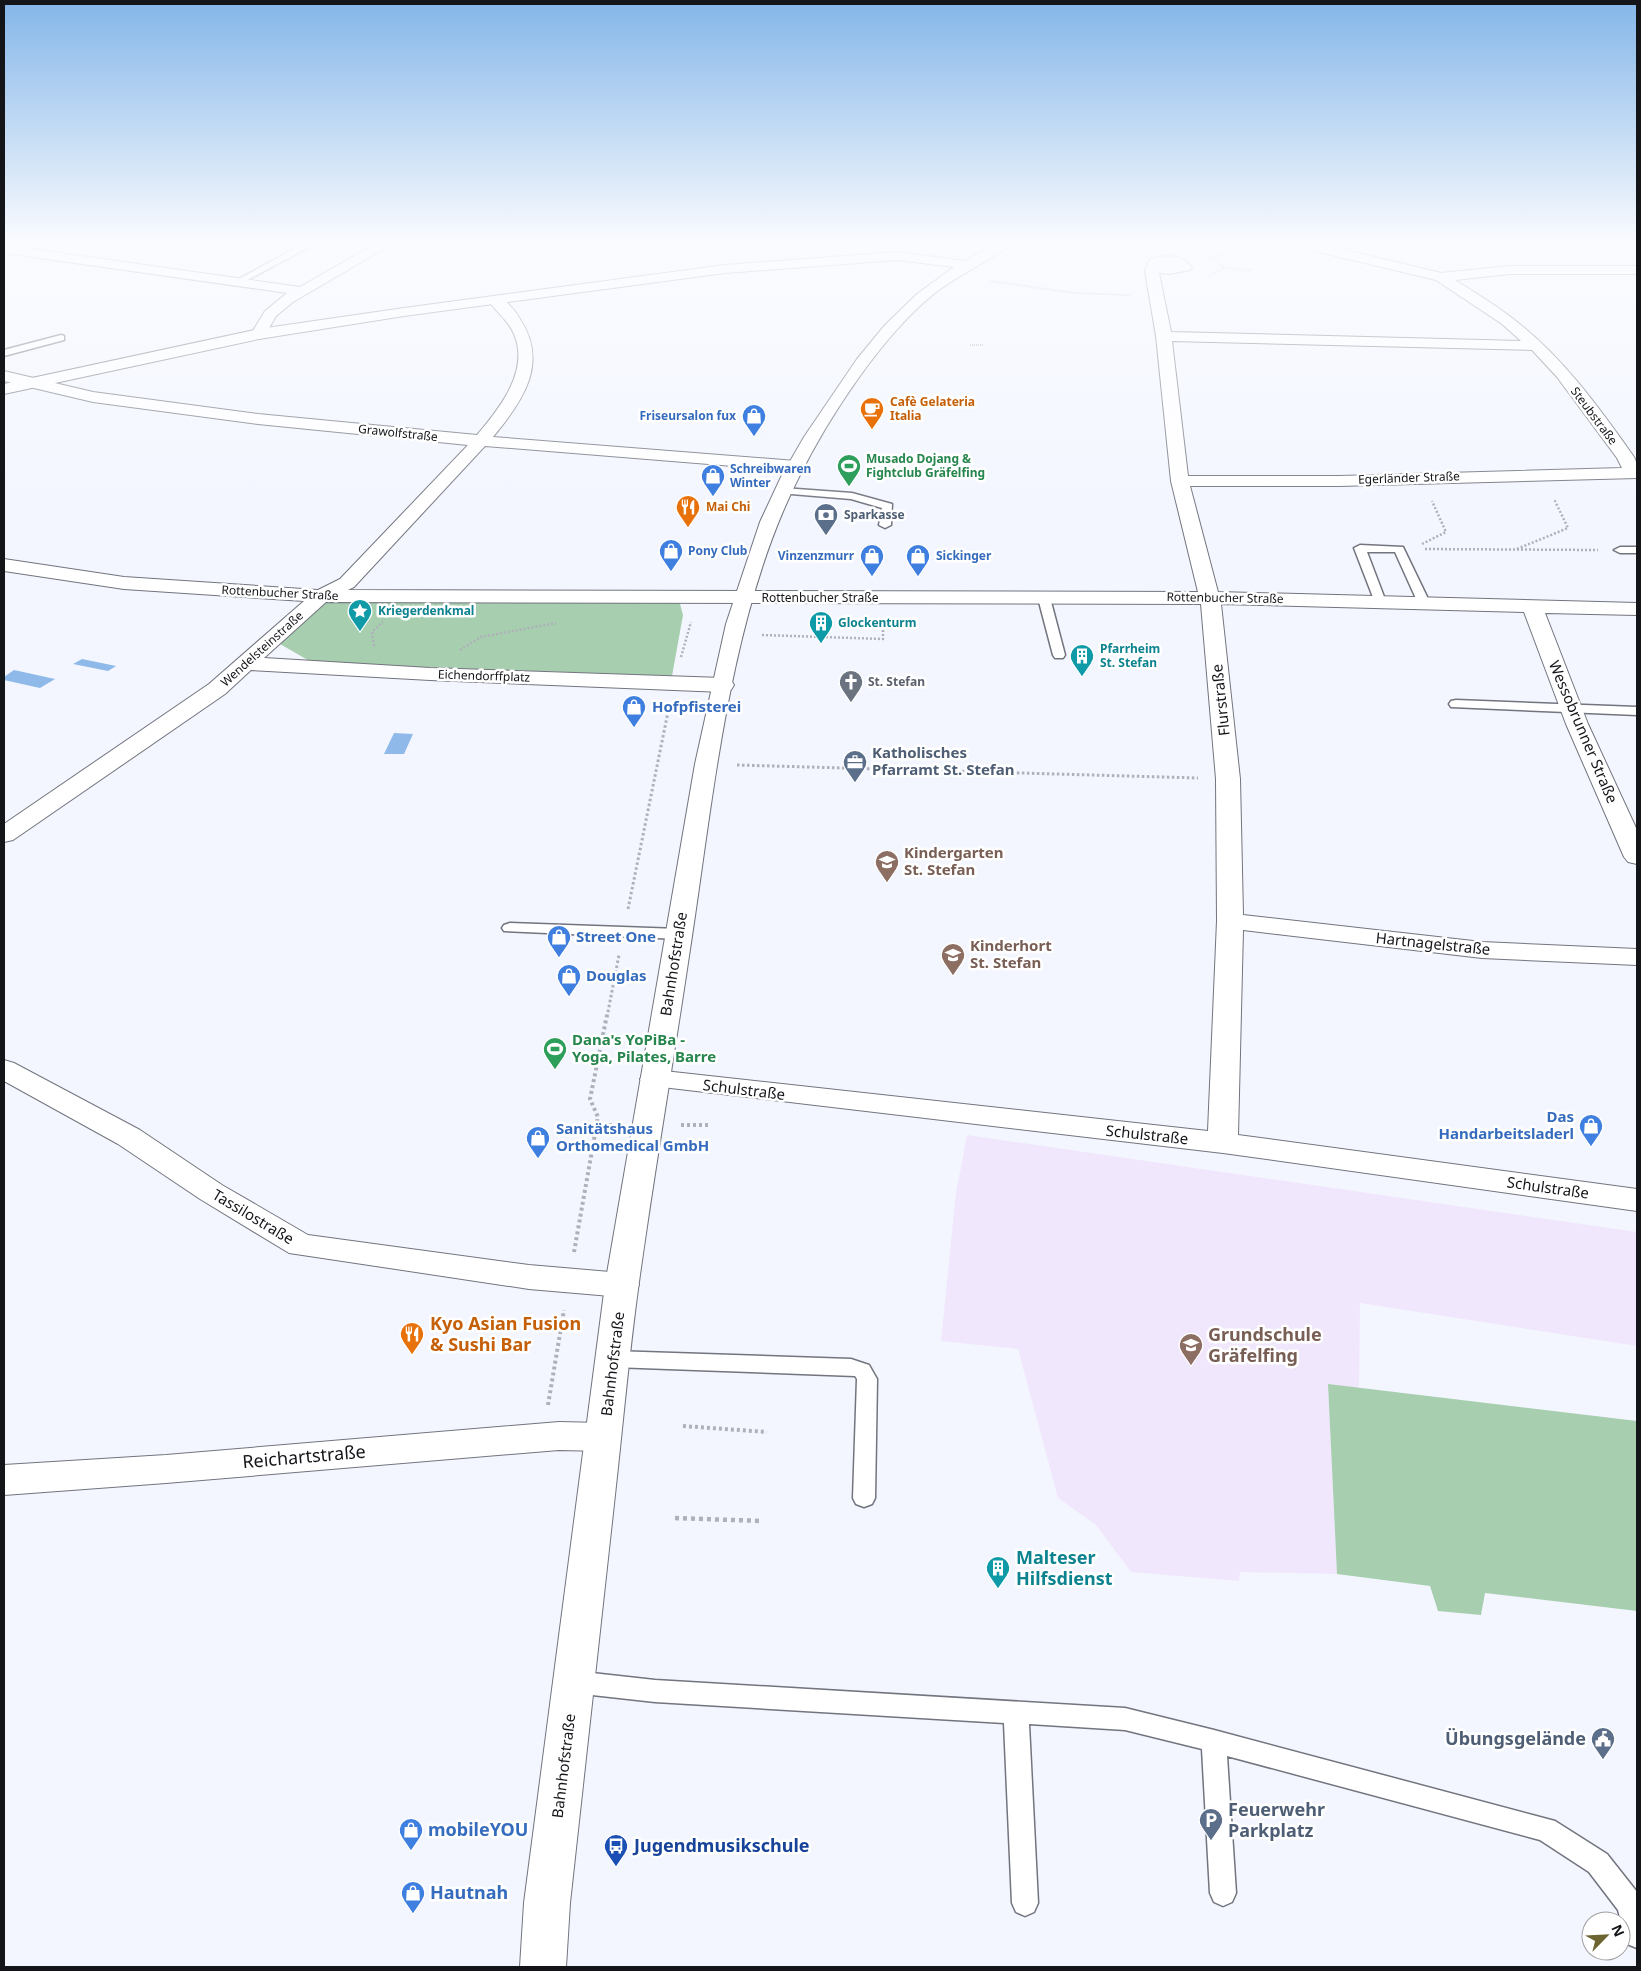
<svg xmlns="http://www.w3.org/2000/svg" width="1641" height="1971" font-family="'Noto Sans',sans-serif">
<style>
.education{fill:#f1e7fc}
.green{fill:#a7ceaf}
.water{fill:#8eb9e9}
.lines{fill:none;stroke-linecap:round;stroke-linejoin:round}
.service-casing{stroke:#72747e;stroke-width:3}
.minor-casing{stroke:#72747e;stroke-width:2}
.tertiary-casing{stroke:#72747e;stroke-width:2}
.path-far4{stroke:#afb1b9;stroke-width:2;stroke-dasharray:1 1;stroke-linecap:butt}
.path-far3{stroke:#afb1b9;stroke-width:2.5;stroke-dasharray:2 2;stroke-linecap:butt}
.path-far2{stroke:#afb1b9;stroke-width:3;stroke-dasharray:2.5 2.5;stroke-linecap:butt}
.path-far1{stroke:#afb1b9;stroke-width:4;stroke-dasharray:3 3;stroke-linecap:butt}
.path{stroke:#afb1b9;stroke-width:4.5;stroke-dasharray:4 4;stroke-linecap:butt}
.service{fill:#fff;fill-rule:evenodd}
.minor{fill:#fff;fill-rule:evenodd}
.tertiary{fill:#fff;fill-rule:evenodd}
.labels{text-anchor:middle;stroke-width:5;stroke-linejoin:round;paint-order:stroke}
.far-food-label{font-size:12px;font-weight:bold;fill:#c56008;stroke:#fff;text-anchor:start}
.far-shop-label{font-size:12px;font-weight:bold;fill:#366cbe;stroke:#fff;text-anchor:start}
.far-street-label{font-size:12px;fill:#141519;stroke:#fff}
.far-leisure-label{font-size:12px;font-weight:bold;fill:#27864d;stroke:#fff;text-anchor:start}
.far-service-label{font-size:12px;font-weight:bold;fill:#4e5e75;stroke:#fff;text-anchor:start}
.far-culture-label{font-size:12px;font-weight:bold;fill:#0d838f;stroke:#fff;text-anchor:start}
.far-worship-label{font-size:12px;font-weight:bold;fill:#5b616d;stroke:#fff;text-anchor:start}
.street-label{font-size:15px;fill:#141519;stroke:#fff}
.shop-label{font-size:15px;font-weight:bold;fill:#366cbe;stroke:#fff;text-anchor:start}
.service-label{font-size:15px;font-weight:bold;fill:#4e5e75;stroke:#fff;text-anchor:start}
.education-label{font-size:15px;font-weight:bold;fill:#785e54;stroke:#fff;text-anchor:start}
.leisure-label{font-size:15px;font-weight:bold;fill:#27864d;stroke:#fff;text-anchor:start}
.near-food-label{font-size:18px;font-weight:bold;fill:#c56008;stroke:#fff;text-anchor:start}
.near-education-label{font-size:18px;font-weight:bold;fill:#785e54;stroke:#fff;text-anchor:start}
.near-street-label{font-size:18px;fill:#141519;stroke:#fff}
.near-culture-label{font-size:18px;font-weight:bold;fill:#0d838f;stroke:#fff;text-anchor:start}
.near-service-label{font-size:18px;font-weight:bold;fill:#4e5e75;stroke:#fff;text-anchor:end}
.near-shop-label{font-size:18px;font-weight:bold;fill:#366cbe;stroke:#fff;text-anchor:start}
.near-transit-label{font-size:18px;font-weight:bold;fill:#164399;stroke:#fff;text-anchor:start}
</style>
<rect width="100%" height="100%" fill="#f3f6ff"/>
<!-- education -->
<path class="education" d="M 967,1135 L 1637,1232 L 1637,1346 L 1360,1303 L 1359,1389 L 1328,1384 L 1337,1574 L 1240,1572 L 1239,1581 L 1131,1572 L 1096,1525 L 1058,1498 L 1018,1349 L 941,1341 L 956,1193 Z"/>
<!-- green -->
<path class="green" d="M 679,600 L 683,615 L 672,676 L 313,663 L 280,644 L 328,601 Z
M 1328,1384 L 1637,1421 L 1637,1611 L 1485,1593 L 1481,1615 L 1438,1611 L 1430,1586 L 1337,1574 Z"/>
<!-- water -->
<path class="water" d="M 82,659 L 116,666 L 108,671 L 73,664 Z
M 14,670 L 55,679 L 40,688 L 4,680 L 4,677 Z
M 394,733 L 413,734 L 404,754 L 384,754 Z"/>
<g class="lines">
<!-- service casing -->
<g class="service-casing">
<path id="service" d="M 300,246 L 307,248 L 240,284 L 233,282 Z
M 61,335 L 64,336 L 64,340 L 4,356 L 4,350 Z
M 783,488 L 852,493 L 892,504 L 891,525 L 885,528 L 879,525 L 882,508 L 851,499 L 779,493 L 778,491 Z
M 1360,545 L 1403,547 L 1430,603 L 1428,606 L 1420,606 L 1418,603 L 1395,552 L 1367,552 L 1386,602 L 1380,606 L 1376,605 L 1354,548 Z
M 1637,547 L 1637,553 L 1620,553 L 1614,550 L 1620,547 Z
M 1044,594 L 1050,598 L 1065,655 L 1063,658 L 1055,658 L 1053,655 L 1038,598 Z
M 1456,700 L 1637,707 L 1637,715 L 1451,707 L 1449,704 L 1451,701 Z
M 510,923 L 679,929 L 687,934 L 679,939 L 504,931 L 502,928 L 504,925 Z
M 613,1351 L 851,1359 L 869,1365 L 877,1379 L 875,1498 L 872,1504 L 864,1507 L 856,1504 L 853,1498 L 857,1379 L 855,1376 L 613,1367 L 606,1364 L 603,1359 L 606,1354 Z
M 574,1671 L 655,1680 L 1125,1708 L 1214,1730 L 1555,1821 L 1607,1854 L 1637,1892 L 1637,1948 L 1627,1944 L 1618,1910 L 1589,1872 L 1540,1840 L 1227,1756 L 1236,1893 L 1232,1902 L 1223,1906 L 1214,1902 L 1210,1893 L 1202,1749 L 1125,1730 L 1029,1724 L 1038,1903 L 1034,1912 L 1025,1916 L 1016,1912 L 1012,1903 L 1004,1723 L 655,1702 L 574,1693 L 565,1689 L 562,1682 L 565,1675 Z"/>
</g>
<!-- minor casing -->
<g class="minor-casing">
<path id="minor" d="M 382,240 L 399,240 L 293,302 L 276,316 L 264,337 L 259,339 L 251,334 L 265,311 L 287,293 L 4,253 L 4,245 L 300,287 Z
M 1280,240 L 1305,240 L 1441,273 L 1509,266 L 1637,266 L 1637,274 L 1509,274 L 1455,280 C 1474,292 1494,304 1512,318 C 1561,355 1599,407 1634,457 L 1637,464 L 1637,478 L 1339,486 L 1190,486 L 1218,592 L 1637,603 L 1637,615 L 1545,613 L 1588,724 L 1637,830 L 1637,864 L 1628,862 L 1624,857 L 1566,724 L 1524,612 L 1221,604 L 1240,779 L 1243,915 L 1482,942 L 1637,949 L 1637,965 L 1482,958 L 1243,930 L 1238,1135 L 1637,1189 L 1637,1211 L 1223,1153 L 645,1085 L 640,1079 L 645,1073 L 655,1070 L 1208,1131 L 1217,921 L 1216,779 L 1201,604 L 326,602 L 264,658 L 430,668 L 723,678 L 731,680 L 734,685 L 731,690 L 723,692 L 430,680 L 251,670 L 225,694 L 13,840 L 4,842 L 4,824 L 209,684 L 304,601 L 124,589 L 4,571 L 4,559 L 124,577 L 318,590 L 340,579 L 468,445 L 258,424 L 93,402 L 4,381 L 4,371 L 93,392 L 258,414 L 477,435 C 499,409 530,371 514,334 C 508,320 496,312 488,300 L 495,296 C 505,298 515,310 520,319 C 549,363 523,401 493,437 L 796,461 L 802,462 L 805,466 L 802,470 L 796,471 L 485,446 L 354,587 L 348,590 L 1198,592 L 1171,481 L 1156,336 L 1145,271 L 1150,259 C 1165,255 1182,254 1192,267 L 1190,270 L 1169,274 L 1159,273 L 1171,332 L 1521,341 L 1502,324 L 1436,280 L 1281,243 ZM 1172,341 L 1532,350 L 1557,377 L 1617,458 L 1622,468 L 1339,476 L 1188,476 Z
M 4,1060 L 14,1063 L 140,1130 L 222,1185 L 308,1235 L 529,1265 L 622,1273 L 634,1277 L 639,1285 L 634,1293 L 622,1297 L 529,1289 L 289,1253 L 200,1199 L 118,1144 L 4,1081 Z
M 559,1422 L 603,1423 L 616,1427 L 621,1437 L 616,1447 L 603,1451 L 559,1450 L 166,1483 L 4,1495 L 4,1465 L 166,1455 Z"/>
</g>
<!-- tertiary casing -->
<g class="tertiary-casing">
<path id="tertiary" d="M 1000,240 L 1017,240 C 992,260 961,273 935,293 C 882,335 828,418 798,479 C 728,618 713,803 689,956 C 673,1064 654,1173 639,1282 C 629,1353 623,1424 615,1495 C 600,1631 585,1767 570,1903 L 566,1967 L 520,1967 L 524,1903 L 605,1285 L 695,764 L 726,624 L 760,522 L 781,477 L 804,437 L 857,359 L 885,325 L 917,294 L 954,267 L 897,260 L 725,273 L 404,316 L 259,339 L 4,394 L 4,384 L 259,329 L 404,308 L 725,265 L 897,252 L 965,261 Z"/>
</g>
<!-- path-far4 -->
<path class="path-far4" d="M 1079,240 L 1140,246
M 1206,258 L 1226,254 L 1248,240
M 1224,268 L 1251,270
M 1207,277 L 1224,268 L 1213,257
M 990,281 L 1075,293 L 1130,295
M 970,345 L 983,345"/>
<!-- path-far3 -->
<path class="path-far3" d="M 1422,544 L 1446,532 L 1432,501
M 1425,549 L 1598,550
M 1517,549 L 1568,528 L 1554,499
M 762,635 L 883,639 L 883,620
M 374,646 L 372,632 L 383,622
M 460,650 L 481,637 L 556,623
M 681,657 L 691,622"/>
<!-- path-far2 -->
<path class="path-far2" d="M 737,765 L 1198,778
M 628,909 L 669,707
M 607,1017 L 619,955"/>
<!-- path-far1 -->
<path class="path-far1" d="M 597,1125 L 615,1125
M 681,1125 L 711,1125
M 574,1252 L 598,1117 L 590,1099 L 607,1015
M 548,1405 L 564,1310
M 683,1426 L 767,1432"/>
<!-- path -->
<path class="path" d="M 675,1518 L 762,1521"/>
<!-- service -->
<use href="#service" class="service"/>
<!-- minor -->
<use href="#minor" class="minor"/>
<!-- tertiary -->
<use href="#tertiary" class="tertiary"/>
</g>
<!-- sky -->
<linearGradient id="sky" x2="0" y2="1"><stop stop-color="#84b6e8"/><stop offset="0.47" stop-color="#fafbff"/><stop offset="1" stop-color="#fafbff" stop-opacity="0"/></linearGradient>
<rect width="1641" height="516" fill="url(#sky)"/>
<!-- icons -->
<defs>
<g id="cafe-pin" transform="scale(1.25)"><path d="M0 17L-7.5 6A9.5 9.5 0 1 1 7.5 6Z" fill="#e8710a" stroke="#fff"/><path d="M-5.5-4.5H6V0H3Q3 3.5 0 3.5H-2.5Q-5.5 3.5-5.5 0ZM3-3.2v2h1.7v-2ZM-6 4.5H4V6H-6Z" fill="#fff"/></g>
<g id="shop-pin" transform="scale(1.25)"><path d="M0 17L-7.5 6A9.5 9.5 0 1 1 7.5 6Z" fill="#3f7fe0" stroke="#fff"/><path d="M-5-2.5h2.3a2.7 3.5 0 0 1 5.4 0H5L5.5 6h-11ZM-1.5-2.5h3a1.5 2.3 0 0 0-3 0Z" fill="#fff"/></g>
<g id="stadium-pin" transform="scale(1.25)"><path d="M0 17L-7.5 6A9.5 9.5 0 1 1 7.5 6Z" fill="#2e9e5b" stroke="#fff"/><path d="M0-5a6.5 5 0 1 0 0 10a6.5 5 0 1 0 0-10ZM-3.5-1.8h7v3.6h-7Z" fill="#fff"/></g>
<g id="restaurant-pin" transform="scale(1.25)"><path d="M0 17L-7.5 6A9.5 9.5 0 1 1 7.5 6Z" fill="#e8710a" stroke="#fff"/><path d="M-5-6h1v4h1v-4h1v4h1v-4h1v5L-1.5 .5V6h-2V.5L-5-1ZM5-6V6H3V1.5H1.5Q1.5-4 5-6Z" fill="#fff"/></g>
<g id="bank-pin" transform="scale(1.25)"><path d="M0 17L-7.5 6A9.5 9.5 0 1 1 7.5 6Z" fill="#5c6f8a" stroke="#fff"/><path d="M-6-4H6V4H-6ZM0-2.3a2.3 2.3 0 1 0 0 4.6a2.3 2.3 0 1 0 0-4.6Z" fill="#fff"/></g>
<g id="sight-pin" transform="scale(1.25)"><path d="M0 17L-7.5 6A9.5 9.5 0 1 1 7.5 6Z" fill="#0f9aa8" stroke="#fff"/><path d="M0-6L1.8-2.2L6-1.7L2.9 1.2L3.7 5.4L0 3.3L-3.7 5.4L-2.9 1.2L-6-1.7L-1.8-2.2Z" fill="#fff"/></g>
<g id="building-pin" transform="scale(1.25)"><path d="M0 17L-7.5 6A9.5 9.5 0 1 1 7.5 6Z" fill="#0f9aa8" stroke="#fff"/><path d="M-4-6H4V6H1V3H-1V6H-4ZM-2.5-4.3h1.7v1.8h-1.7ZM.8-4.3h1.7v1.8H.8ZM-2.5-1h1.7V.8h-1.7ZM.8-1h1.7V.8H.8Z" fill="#fff"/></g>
<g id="church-pin" transform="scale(1.25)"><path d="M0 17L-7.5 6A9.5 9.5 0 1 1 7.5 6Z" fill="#6b7280" stroke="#fff"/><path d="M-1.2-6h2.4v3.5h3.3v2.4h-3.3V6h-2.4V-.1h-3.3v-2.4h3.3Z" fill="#fff"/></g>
<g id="office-pin" transform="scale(1.25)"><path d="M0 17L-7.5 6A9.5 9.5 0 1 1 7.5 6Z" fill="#5c6f8a" stroke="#fff"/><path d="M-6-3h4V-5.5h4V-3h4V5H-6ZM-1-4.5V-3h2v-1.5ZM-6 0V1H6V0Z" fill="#fff"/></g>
<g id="school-pin" transform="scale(1.25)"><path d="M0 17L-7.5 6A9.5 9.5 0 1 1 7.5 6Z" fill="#8d6e63" stroke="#fff"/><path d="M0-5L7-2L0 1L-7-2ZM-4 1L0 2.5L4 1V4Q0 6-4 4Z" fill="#fff"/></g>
<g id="civic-pin" transform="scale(1.25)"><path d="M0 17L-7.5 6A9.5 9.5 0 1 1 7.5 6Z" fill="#5c6f8a" stroke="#fff"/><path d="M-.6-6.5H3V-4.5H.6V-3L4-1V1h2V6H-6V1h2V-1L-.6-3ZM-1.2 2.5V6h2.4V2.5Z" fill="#fff"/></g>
<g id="parking-pin" transform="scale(1.25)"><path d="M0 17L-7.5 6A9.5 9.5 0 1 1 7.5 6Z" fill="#5c6f8a" stroke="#fff"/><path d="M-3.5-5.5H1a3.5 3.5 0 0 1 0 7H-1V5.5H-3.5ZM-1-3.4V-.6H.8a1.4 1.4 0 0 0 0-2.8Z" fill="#fff"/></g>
<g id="bus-pin" transform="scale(1.25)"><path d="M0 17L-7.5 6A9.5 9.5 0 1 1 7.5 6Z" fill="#1a4fb4" stroke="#fff"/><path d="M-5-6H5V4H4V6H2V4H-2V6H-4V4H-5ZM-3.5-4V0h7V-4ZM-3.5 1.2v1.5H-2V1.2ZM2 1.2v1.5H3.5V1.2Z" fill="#fff"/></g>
</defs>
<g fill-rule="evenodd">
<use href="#cafe-pin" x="872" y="409"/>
<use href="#shop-pin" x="754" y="416"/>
<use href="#stadium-pin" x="849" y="466"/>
<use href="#shop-pin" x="713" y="476"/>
<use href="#restaurant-pin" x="688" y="507"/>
<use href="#bank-pin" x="826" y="515"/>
<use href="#shop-pin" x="671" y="551"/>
<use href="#shop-pin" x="872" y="556"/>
<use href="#shop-pin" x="918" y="556"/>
<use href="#sight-pin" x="360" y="611"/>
<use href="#building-pin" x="821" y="623"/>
<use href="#building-pin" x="1082" y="656"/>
<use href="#church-pin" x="851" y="682"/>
<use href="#shop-pin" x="634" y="707"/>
<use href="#office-pin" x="855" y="762"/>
<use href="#school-pin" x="887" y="862"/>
<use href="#shop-pin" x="559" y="937"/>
<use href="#school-pin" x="953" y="955"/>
<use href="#shop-pin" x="569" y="976"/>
<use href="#stadium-pin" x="555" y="1049"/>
<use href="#shop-pin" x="1591" y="1126"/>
<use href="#shop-pin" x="538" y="1138"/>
<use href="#restaurant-pin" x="412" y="1334"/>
<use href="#school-pin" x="1191" y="1345"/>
<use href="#building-pin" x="998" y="1568"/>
<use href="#civic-pin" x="1603" y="1739"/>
<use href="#parking-pin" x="1211" y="1820"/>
<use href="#shop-pin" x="411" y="1830"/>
<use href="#bus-pin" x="616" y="1846"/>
<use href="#shop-pin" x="413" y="1893"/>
</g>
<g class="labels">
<!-- far-food labels -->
<g class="far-food-label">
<text x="890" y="406">Cafè Gelateria<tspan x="890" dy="14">Italia</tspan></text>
<text x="706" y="511">Mai Chi</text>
</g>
<!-- far-shop labels -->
<g class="far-shop-label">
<text x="736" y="420" text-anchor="end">Friseursalon fux</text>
<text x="730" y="473">Schreibwaren<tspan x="730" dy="14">Winter</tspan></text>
<text x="688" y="555">Pony Club</text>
<text x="854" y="560" text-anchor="end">Vinzenzmurr</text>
<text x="936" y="560">Sickinger</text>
</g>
<!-- far-street labels -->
<g class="far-street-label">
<text transform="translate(1594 416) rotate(53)" y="4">Steubstraße</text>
<text transform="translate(398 433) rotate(6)" y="4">Grawolfstraße</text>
<text transform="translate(1409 478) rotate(-2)" y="4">Egerländer Straße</text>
<text transform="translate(280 593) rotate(3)" y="4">Rottenbucher Straße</text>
<text x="820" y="602">Rottenbucher Straße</text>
<text transform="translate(1225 598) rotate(1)" y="4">Rottenbucher Straße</text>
<text transform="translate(262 649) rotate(-42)" y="4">Wendelsteinstraße</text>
<text transform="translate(484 676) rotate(2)" y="4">Eichendorffplatz</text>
</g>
<!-- far-leisure labels -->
<g class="far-leisure-label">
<text x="866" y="463">Musado Dojang &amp;<tspan x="866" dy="14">Fightclub Gräfelfing</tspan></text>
</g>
<!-- far-service labels -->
<g class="far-service-label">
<text x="844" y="519">Sparkasse</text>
</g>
<!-- far-culture labels -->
<g class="far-culture-label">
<text x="378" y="615">Kriegerdenkmal</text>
<text x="838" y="627">Glockenturm</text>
<text x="1100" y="653">Pfarrheim<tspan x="1100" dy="14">St. Stefan</tspan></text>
</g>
<!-- far-worship labels -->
<g class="far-worship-label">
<text x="868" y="686">St. Stefan</text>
</g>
<!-- street labels -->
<g class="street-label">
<text transform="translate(1221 700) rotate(-96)" y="5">Flurstraße</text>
<text transform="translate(1583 732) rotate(67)" y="5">Wessobrunner Straße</text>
<text transform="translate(1433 944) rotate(6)" y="5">Hartnagelstraße</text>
<text transform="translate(674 964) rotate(-81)" y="5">Bahnhofstraße</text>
<text transform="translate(744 1090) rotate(7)" y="5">Schulstraße</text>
<text transform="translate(1147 1135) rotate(6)" y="5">Schulstraße</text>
<text transform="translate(1548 1188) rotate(8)" y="5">Schulstraße</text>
<text transform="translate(253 1217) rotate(31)" y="5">Tassilostraße</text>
<text transform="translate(613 1364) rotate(-83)" y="5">Bahnhofstraße</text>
<text transform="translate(564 1766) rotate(-83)" y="5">Bahnhofstraße</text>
</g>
<!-- shop labels -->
<g class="shop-label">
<text x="652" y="712">Hofpfisterei</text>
<text x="576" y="942">Street One</text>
<text x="586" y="981">Douglas</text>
<text x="1574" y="1122" text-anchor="end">Das<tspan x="1574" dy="17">Handarbeitsladerl</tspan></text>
<text x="556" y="1134">Sanitätshaus<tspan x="556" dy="17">Orthomedical GmbH</tspan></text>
</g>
<!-- service labels -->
<g class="service-label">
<text x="872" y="758">Katholisches<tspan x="872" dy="17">Pfarramt St. Stefan</tspan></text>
</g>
<!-- education labels -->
<g class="education-label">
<text x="904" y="858">Kindergarten<tspan x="904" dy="17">St. Stefan</tspan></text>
<text x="970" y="951">Kinderhort<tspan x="970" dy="17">St. Stefan</tspan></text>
</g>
<!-- leisure labels -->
<g class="leisure-label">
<text x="572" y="1045">Dana's YoPiBa -<tspan x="572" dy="17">Yoga, Pilates, Barre</tspan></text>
</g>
<!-- near-food labels -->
<g class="near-food-label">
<text x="430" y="1330">Kyo Asian Fusion<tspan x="430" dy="21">&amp; Sushi Bar</tspan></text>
</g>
<!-- near-education labels -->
<g class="near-education-label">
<text x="1208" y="1341">Grundschule<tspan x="1208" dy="21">Gräfelfing</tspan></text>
</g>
<!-- near-street labels -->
<g class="near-street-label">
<text transform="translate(304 1457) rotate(-5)" y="6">Reichartstraße</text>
</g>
<!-- near-culture labels -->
<g class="near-culture-label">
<text x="1016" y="1564">Malteser<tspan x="1016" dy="21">Hilfsdienst</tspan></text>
</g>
<!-- near-service labels -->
<g class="near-service-label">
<text x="1586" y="1745">Übungsgelände</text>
<text x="1228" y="1816" text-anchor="start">Feuerwehr<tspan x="1228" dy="21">Parkplatz</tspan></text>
</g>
<!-- near-shop labels -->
<g class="near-shop-label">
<text x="428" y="1836">mobileYOU</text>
<text x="430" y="1899">Hautnah</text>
</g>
<!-- near-transit labels -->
<g class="near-transit-label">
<text x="634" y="1852">Jugendmusikschule</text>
</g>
</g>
<!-- border -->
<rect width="1641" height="1971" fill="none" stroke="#141519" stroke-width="10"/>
<!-- north arrow -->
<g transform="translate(1606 1936) rotate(66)"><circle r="24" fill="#ffffff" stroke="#a1a1a3"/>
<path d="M0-4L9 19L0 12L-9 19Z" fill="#6d6531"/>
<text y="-8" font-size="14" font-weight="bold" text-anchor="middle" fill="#141519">N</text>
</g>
</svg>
